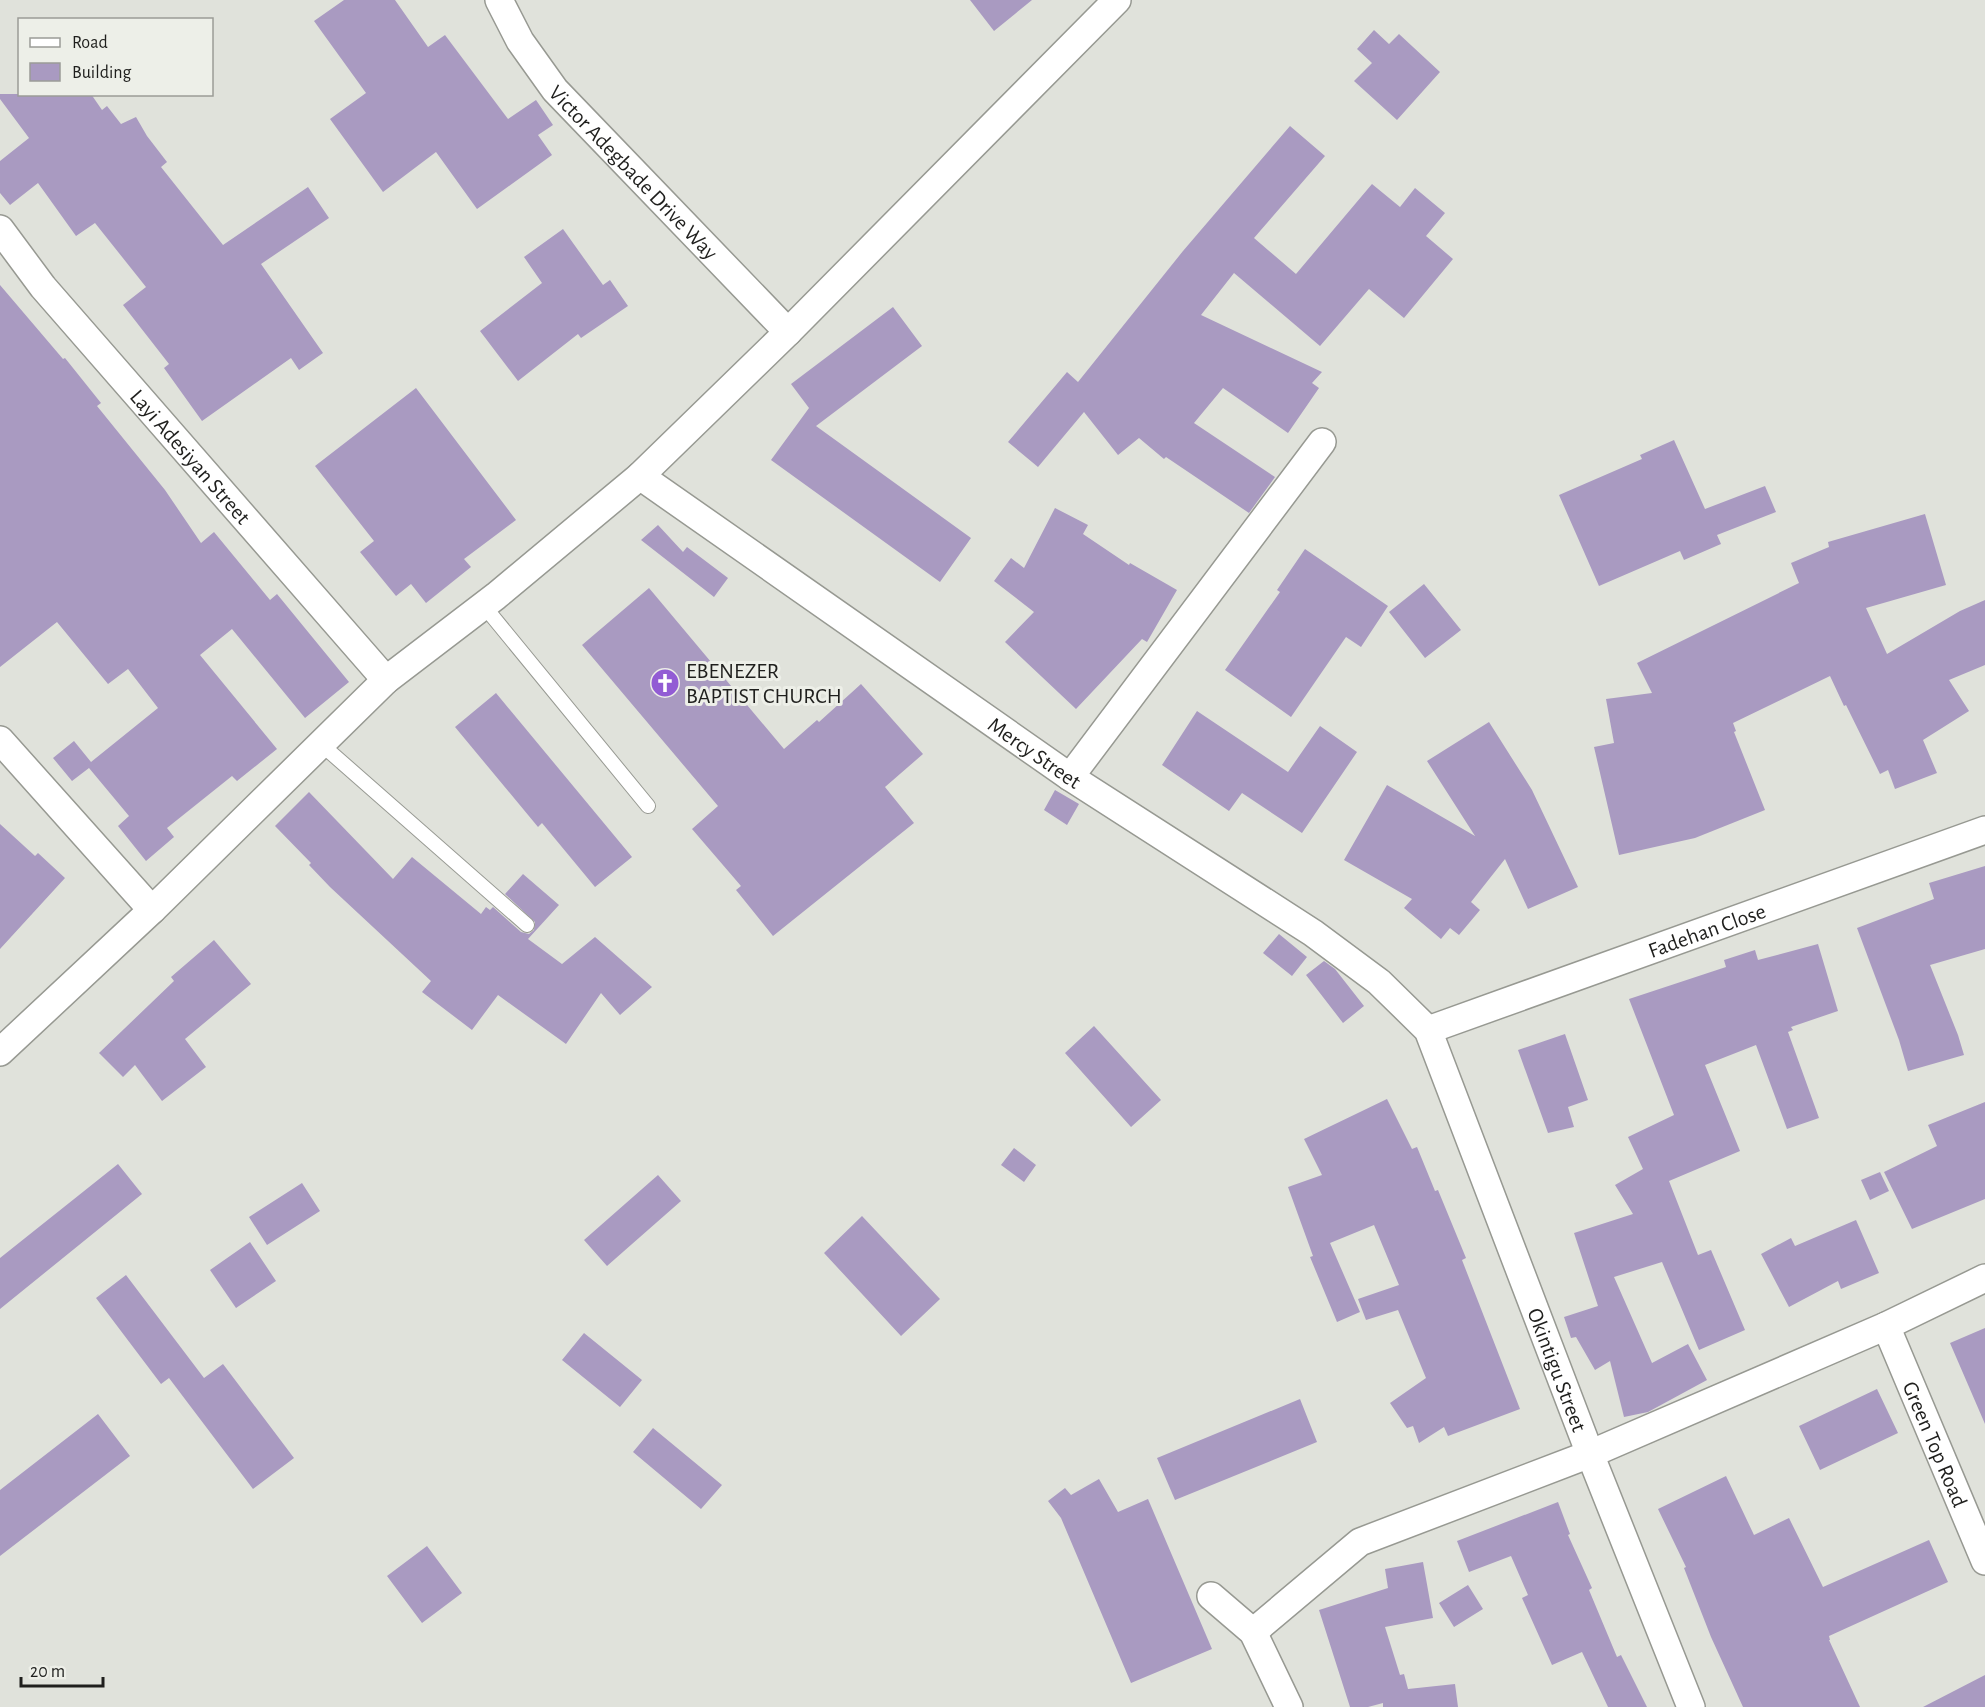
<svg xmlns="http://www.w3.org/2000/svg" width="1985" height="1707" font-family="'Alegreya Sans',sans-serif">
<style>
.building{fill:#a99ac1}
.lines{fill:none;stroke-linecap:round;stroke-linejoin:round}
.service-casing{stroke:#979992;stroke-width:16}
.minor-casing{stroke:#979992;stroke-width:30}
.service{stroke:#fff;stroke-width:14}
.minor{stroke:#fff;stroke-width:27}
.labels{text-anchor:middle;stroke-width:6;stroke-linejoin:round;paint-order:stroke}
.street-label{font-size:22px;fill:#1f1f1d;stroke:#edefe8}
.poi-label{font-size:22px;fill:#1f1f1d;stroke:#edefe8;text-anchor:start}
</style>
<rect width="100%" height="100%" fill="#e0e2db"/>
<!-- building -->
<path class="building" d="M 344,0 L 395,0 L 428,47 L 445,35 L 508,119 L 536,100 L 553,125 L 538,135 L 552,155 L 477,209 L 436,152 L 383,192 L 330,119 L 366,93 L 314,21 Z
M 970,0 L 1032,0 L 994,31 Z
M 1374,30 L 1389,44 L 1399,34 L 1440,72 L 1397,120 L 1354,81 L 1372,63 L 1357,49 Z
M 0,94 L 91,94 L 102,110 L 107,106 L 121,124 L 136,117 L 147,136 L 167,162 L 161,167 L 223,245 L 308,187 L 329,218 L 261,264 L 323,353 L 299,370 L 291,358 L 202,421 L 164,368 L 169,364 L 123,305 L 146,287 L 95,223 L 76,236 L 38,183 L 10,205 L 0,193 L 0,161 L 29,138 L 0,99 Z
M 1290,126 L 1325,156 L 1254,238 L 1296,274 L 1372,184 L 1400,207 L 1415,188 L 1445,213 L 1426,236 L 1453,259 L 1404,318 L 1369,289 L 1320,346 L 1234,273 L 1201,315 L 1322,372 L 1312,383 L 1319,388 L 1288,433 L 1223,388 L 1194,423 L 1275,477 L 1249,513 L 1166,457 L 1164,459 L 1139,438 L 1118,455 L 1084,412 L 1038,467 L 1008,442 L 1067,372 L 1078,382 L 1183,251 Z
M 563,229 L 603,285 L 610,280 L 628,306 L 581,338 L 578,334 L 518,381 L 480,331 L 542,283 L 524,257 Z
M 0,285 L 63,359 L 65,358 L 101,403 L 97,406 L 165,490 L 201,543 L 214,532 L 270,600 L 277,594 L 349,682 L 305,718 L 232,629 L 200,655 L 277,749 L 237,781 L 232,776 L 167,828 L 174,837 L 146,861 L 118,826 L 129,816 L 89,768 L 72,781 L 53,758 L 74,741 L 91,762 L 158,708 L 128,669 L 108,684 L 57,622 L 0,667 Z
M 893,307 L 922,346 L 816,426 L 971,538 L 940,582 L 771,460 L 809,408 L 791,384 Z
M 416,388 L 516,520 L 464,559 L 471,567 L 426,603 L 411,584 L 396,596 L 360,552 L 374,541 L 315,466 Z
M 1674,440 L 1705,509 L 1765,486 L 1776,512 L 1717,535 L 1721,544 L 1684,560 L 1680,551 L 1599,586 L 1559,495 L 1642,459 L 1640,455 Z
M 1055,508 L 1088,525 L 1083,534 L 1129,565 L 1130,563 L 1177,590 L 1147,642 L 1142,639 L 1076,709 L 1005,642 L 1034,612 L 994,581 L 1011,558 L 1024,568 Z
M 1925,514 L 1946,585 L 1866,608 L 1887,654 L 1960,611 L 1985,600 L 1985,665 L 1949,680 L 1969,711 L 1923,740 L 1937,773 L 1895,789 L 1888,770 L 1880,774 L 1846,705 L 1844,706 L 1830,676 L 1733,723 L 1736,731 L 1734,732 L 1765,810 L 1695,838 L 1619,855 L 1594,747 L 1614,743 L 1606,699 L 1652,693 L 1637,663 L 1799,583 L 1791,563 L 1829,547 L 1828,542 Z
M 658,525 L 683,552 L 687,547 L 728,578 L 714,597 L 641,540 Z
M 1305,549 L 1388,606 L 1361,647 L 1346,637 L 1291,717 L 1225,670 L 1280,592 L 1277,590 Z
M 1424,584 L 1461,630 L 1425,658 L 1389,612 Z
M 649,588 L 784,749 L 817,720 L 819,722 L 861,684 L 923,754 L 885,787 L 914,823 L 773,936 L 736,890 L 741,886 L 692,829 L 718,806 L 582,645 Z
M 496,693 L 632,857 L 595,887 L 542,823 L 538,827 L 455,727 Z
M 1197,711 L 1288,772 L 1320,726 L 1357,752 L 1302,833 L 1242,793 L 1229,811 L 1162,765 Z
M 1489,722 L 1532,790 L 1578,887 L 1528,909 L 1505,859 L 1471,902 L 1480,910 L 1459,935 L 1450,928 L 1441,939 L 1404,908 L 1412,899 L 1344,860 L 1387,785 L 1475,836 L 1427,761 Z
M 1055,790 L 1079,804 L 1067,825 L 1044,810 Z
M 309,792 L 393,879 L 412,857 L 481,914 L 486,907 L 490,910 L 493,907 L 521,932 L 529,934 L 534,930 L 535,922 L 505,894 L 523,874 L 559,905 L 528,939 L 562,964 L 595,937 L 652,987 L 620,1015 L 601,993 L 566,1044 L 498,995 L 472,1030 L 422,992 L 431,981 L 330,887 L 309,865 L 311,863 L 275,826 Z
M 0,824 L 35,856 L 38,853 L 65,878 L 0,949 Z
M 1985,866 L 1985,949 L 1930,965 L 1958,1035 L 1964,1055 L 1908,1071 L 1899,1040 L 1857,928 L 1934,899 L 1929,883 Z
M 1279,934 L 1307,957 L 1292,976 L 1263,953 Z
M 214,940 L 251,984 L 185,1039 L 206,1067 L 162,1101 L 135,1065 L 123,1077 L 99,1053 L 174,981 L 171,977 Z
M 1818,944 L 1838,1011 L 1791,1027 L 1793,1030 L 1788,1032 L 1819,1118 L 1787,1129 L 1756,1045 L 1705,1065 L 1740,1151 L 1669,1181 L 1698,1255 L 1711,1250 L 1745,1330 L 1699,1350 L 1662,1262 L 1614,1277 L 1652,1363 L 1688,1344 L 1707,1380 L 1648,1412 L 1624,1417 L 1610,1361 L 1595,1370 L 1576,1337 L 1571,1338 L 1564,1317 L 1598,1306 L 1574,1233 L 1633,1214 L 1615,1185 L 1643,1169 L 1628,1137 L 1674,1115 L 1629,999 L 1726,967 L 1724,960 L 1755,950 L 1758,960 Z
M 1324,961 L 1335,969 L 1364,1006 L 1343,1023 L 1306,975 Z
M 1094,1026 L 1161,1100 L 1131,1127 L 1065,1053 Z
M 1565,1034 L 1588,1100 L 1568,1107 L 1574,1127 L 1548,1133 L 1518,1050 Z
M 1387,1099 L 1412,1149 L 1417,1147 L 1435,1191 L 1438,1190 L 1466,1258 L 1462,1260 L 1520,1409 L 1448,1436 L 1444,1427 L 1419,1443 L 1413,1426 L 1407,1428 L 1390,1403 L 1426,1378 L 1398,1310 L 1366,1320 L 1358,1299 L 1399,1285 L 1374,1225 L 1330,1243 L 1360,1312 L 1337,1322 L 1310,1257 L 1313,1256 L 1288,1187 L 1322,1175 L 1304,1139 Z
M 1985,1102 L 1985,1199 L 1912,1229 L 1884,1172 L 1937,1146 L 1928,1125 Z
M 1014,1148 L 1036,1165 L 1024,1182 L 1001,1165 Z
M 118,1164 L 142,1194 L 0,1309 L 0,1258 Z
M 1880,1172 L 1889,1191 L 1870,1200 L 1861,1180 Z
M 658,1175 L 681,1201 L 607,1266 L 584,1240 Z
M 302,1183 L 320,1211 L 267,1245 L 249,1217 Z
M 862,1216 L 940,1299 L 901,1336 L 824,1253 Z
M 1856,1220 L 1879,1273 L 1841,1289 L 1838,1281 L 1789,1307 L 1761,1254 L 1791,1238 L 1795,1246 Z
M 250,1242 L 276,1281 L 236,1308 L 210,1270 Z
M 126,1275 L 204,1378 L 223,1364 L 294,1458 L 253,1489 L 169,1378 L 161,1384 L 96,1298 Z
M 1985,1328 L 1985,1424 L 1950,1343 Z
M 584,1333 L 642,1380 L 620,1407 L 562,1360 Z
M 1877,1389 L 1898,1433 L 1820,1470 L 1799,1426 Z
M 1300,1399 L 1317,1442 L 1175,1500 L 1157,1458 Z
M 98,1414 L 130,1456 L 0,1556 L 0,1490 Z
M 653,1428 L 722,1485 L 701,1509 L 633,1452 Z
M 1726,1476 L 1754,1535 L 1789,1518 L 1823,1587 L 1929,1540 L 1948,1582 L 1829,1636 L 1830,1640 L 1829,1640 L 1860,1707 L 1743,1707 L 1711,1637 L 1684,1568 L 1686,1567 L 1658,1509 Z
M 1099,1479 L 1118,1512 L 1148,1499 L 1212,1649 L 1131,1683 L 1061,1518 L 1048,1501 L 1065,1488 L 1071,1495 Z
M 1558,1502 L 1570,1534 L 1568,1535 L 1592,1588 L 1589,1590 L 1617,1657 L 1621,1655 L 1647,1707 L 1608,1707 L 1582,1652 L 1552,1665 L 1522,1598 L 1528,1595 L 1511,1556 L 1469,1572 L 1457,1541 Z
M 427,1546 L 462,1593 L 422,1623 L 387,1576 Z
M 1423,1562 L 1433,1618 L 1385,1627 L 1400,1675 L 1404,1674 L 1408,1689 L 1455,1684 L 1458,1707 L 1383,1707 L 1383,1703 L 1368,1707 L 1350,1707 L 1319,1610 L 1388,1588 L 1385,1569 Z
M 1468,1585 L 1483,1609 L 1454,1627 L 1439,1603 Z
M 1985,1675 L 1985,1707 L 1923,1707 Z"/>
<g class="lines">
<!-- service casing -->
<g class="service-casing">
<path id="service" d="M 484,606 L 648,806
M 321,744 L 527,925"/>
</g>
<!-- minor casing -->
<g class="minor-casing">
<g id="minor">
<path id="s1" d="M 499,0 L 520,41 L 555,90 L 788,332"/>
<path id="s2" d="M 0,229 L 43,287 L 386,680"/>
<path id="s3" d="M 640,476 L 1070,777 L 1313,933 L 1379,982 L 1428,1030 L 1590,1454 L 1691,1707"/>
<path d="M 0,740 L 152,910"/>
<path d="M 1070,777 L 1322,442"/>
<path id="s4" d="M 1428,1030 L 1985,830"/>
<path d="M 0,1052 L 152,910 L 386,680 L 496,596 L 640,476 L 788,332 L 1117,0"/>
<path id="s5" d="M 1886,1326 L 1985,1561"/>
<path d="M 1211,1596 L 1253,1632 L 1289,1707"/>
<path d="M 1253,1632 L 1360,1542 L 1590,1454 L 1886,1326 L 1985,1278"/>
</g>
</g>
<!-- service -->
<use href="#service" class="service"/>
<!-- minor -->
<use href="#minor" class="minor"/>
</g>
<!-- icons -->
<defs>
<g id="church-disc" transform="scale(1.5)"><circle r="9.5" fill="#925cd4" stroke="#edefe8"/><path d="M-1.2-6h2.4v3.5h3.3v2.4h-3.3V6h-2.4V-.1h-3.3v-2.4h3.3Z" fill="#fff"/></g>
</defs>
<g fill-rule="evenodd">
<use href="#church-disc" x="665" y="683"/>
</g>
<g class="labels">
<!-- street labels -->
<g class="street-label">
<text dy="8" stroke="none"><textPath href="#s1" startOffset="220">Victor Adegbade Drive Way</textPath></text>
<text dy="8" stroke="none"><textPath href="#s2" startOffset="297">Layi Adesiyan Street</textPath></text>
<text dy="8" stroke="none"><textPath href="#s3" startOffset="482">Mercy Street</textPath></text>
<text dy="8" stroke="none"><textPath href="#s4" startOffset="296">Fadehan Close</textPath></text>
<text dy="8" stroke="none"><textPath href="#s3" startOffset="1328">Okintigu Street</textPath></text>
<text dy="8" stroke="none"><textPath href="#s5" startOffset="128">Green Top Road</textPath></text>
</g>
<!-- poi labels -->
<g class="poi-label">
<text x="686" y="678">EBENEZER<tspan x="686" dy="25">BAPTIST CHURCH</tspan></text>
</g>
</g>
<!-- legend -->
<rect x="18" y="18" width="195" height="78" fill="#edefe8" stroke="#9b9c97" stroke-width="1.5"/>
<rect x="30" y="38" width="30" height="9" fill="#ffffff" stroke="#9b9c97" stroke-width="1.5"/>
<text x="72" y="48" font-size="18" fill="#1f1f1d">Road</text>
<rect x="30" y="63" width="30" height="18" fill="#a99ac1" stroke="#9b9c97" stroke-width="1.5"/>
<text x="72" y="78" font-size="18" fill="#1f1f1d">Building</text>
<!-- scale -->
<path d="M21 1677v9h82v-9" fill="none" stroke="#1f1f1d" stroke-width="3"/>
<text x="30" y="1677" font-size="18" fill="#1f1f1d" stroke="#edefe8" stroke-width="4.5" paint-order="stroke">20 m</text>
</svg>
